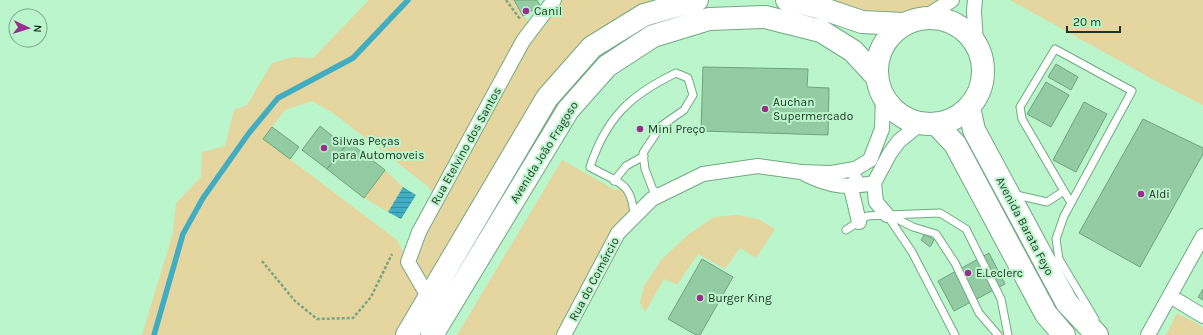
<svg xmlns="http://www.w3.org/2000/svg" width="1203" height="335" font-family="Karla,sans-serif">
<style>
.grass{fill:#e5d59f;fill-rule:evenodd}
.water{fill:url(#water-rules)}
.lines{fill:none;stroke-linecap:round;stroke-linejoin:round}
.stream{stroke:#40adc2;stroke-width:5.5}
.building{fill:#93cba3;stroke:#6da47d}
.lane-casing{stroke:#71a982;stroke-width:9}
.street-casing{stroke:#71a982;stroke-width:16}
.primary-casing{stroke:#71a982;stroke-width:24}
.path{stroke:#7aa586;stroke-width:2.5;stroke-dasharray:3 2;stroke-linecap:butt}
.lane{stroke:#fff;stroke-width:7}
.street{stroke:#fff;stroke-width:14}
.primary{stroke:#fff;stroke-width:22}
.poi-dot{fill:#9a2d8d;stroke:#bbf5cb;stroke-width:1.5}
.labels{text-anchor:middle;stroke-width:4;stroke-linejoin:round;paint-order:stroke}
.poi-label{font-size:12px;fill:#1e3525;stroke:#bbf5cb;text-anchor:start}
.street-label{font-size:12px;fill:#1e3525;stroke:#bbf5cb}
</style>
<defs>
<pattern id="water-rules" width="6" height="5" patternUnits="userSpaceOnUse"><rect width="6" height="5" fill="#40adc2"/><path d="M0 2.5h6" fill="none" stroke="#358e9d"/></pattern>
</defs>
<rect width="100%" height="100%" fill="#bbf5cb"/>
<!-- grass -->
<path class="grass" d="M 369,0 L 514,0 L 523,16 L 535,26 L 554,0 L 697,0 L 592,47 L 407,335 L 142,335 L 173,233 L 176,203 L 201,177 L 202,152 L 225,146 L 234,110 L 247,105 L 272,63 L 293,57 L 313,58 ZM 312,101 L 333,113 L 426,185 L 438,198 L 408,261 L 397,240 L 263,139 L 285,110 Z
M 787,0 L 952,0 L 924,18 L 914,20 Z
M 1010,0 L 1203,0 L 1203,105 L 1154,80 Z
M 562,160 L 615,190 L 625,186 L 634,217 L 564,335 L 457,335 Z
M 385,170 L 403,187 L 388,212 L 364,198 Z
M 737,215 L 758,219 L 775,229 L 756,258 L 740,248 L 725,269 L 698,254 L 677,285 L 664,279 L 645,312 L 640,303 L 644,286 L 662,259 L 689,234 L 714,217 Z
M 1177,313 L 1203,327 L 1203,335 L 1166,335 Z"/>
<!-- water -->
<path class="water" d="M 403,187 L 416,195 L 401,219 L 388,212 Z"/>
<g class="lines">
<!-- stream -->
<path class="stream" d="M 154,335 L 183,234 L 203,198 L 249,133 L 278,98 L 353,58 L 408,0"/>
</g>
<!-- building -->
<path class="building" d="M 514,0 L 537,0 L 540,6 L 523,16 Z
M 1056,64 L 1078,77 L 1071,90 L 1048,77 Z
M 703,67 L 808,69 L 807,87 L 829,88 L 828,135 L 701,131 Z
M 1046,82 L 1069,95 L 1051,127 L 1027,114 Z
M 1084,102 L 1107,114 L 1076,172 L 1053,160 Z
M 1143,119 L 1203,148 L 1203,154 L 1140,267 L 1079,233 Z
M 320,126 L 345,146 L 327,169 L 302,150 Z
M 272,127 L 299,147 L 290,159 L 263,139 Z
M 349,142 L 385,170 L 364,198 L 327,169 Z
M 925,234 L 934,240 L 930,247 L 921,240 Z
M 989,253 L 1005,284 L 954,311 L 938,281 Z
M 702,259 L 733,277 L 700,335 L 696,335 L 668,319 Z
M 1203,289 L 1203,300 L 1198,297 Z"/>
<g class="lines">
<!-- lane casing -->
<g class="lane-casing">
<path id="lane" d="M 614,181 L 626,166 L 644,156
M 1012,194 L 1047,202 L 1064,191
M 1071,203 L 1022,119 L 1020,107 L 1055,49 L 1132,91 L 1064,216 L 1056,239 L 1059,259 L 1095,319
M 887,215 L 940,213 L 966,229 L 1001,299 L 1008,335
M 889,215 L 913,227 L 936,234 L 955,263 L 979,313 L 998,335
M 634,216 C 632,181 618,183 590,167 C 606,118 630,95 676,73 L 688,78 L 693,95 L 684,110 L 661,126 L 643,153 L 645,169 L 653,190 L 661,193
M 846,230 L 867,216 L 887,215 L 912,252 L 955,335"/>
</g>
<!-- street casing -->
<g class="street-casing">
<path id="street" d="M 975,0 L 974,11 L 976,45
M 924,18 L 952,0
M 805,174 C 831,187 846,188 874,183 L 890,153 L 899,141 L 920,124
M 856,180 L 851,188 L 859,222
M 874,183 L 876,202 L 887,215
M 1170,296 L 1203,316
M 429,298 L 408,262 L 419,232 L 523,41 L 554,0
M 564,335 L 618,233 L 652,199 L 703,174 L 758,166 L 801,172 L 831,173 L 855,169 L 870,160 L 882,129 L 883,97
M 1148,335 L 1203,236"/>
</g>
<!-- primary casing -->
<g class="primary-casing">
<path id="primary" d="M 787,0 L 818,7 L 862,22 L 904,24
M877 71a53 53 0 1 1 106 0a53 53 0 1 1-106 0Z
M 969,107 L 974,130 L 1067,303 L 1097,335
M 936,124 L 955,144 L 1046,314 L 1064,335
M 407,335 L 547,98 L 592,47 L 644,15 L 697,0
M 432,335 L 568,110 L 607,66 L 653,36 L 709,19 L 765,17 L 821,31 L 853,51 L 877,77"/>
</g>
<!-- path -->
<path class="path" d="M 506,0 L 520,19
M 262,261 L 295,301 L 317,319 L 353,318 L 371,297 L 392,254"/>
<!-- lane -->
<use href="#lane" class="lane"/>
<!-- street -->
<use href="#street" class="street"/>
<!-- primary -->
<use href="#primary" class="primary"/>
</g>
<!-- markers -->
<g class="poi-dot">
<circle cx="526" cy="11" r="4"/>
<circle cx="765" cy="109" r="4"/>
<circle cx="640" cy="129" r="4"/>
<circle cx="324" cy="148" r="4"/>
<circle cx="1141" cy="194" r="4"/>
<circle cx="968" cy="273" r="4"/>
<circle cx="700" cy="298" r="4"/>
</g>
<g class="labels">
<!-- poi labels -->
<g class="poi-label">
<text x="534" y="15">Canil</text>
<text x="773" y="106">Auchan<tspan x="773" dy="14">Supermercado</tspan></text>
<text x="648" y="133">Mini Preço</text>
<text x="332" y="145">Silvas Peças<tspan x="332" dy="14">para Automoveis</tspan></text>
<text x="1149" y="198">Aldi</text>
<text x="976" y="277">E.Leclerc</text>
<text x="708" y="302">Burger King</text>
</g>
<!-- street labels -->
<g class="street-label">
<text transform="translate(466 146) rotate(-61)" y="4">Rua Etelvino dos Santos</text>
<text transform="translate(544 152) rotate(-58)" y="4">Avenida João Fragoso</text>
<text transform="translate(1025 226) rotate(62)" y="4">Avenida Barata Feyo</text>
<text transform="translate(594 279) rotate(-62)" y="4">Rua do Comércio</text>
</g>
</g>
<!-- north arrow -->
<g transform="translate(28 28) rotate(94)"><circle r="19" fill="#bbf5cb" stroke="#7ca889"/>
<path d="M0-3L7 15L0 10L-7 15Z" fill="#9a2d8d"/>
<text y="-6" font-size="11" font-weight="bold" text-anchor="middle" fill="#1e3525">N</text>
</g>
<!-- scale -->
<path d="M1067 26v6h53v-6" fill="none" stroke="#1e3525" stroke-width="2"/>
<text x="1073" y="26" font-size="12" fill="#1e3525" stroke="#bbf5cb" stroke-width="3" paint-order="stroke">20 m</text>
</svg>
